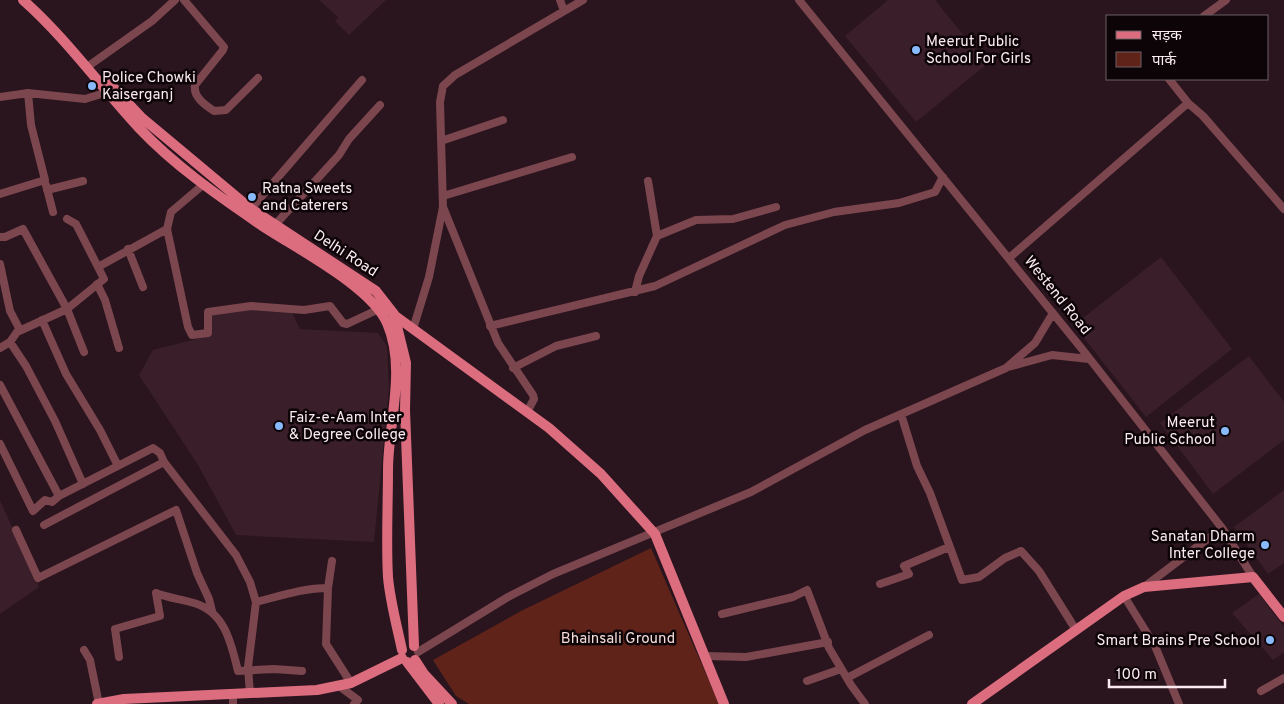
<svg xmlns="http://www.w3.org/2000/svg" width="1284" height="704" font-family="Overpass,'Noto Sans Devanagari',sans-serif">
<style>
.built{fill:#3a1f2b}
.green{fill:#60231a}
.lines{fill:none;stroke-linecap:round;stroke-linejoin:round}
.minor{stroke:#7b464e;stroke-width:8}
.major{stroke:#db6d7f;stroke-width:10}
.poi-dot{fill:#89bafc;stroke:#0c0407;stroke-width:2}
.labels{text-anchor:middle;stroke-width:5;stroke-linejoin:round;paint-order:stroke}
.poi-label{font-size:15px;fill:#fbebf1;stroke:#0c0407;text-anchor:start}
.street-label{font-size:15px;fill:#fbebf1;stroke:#0c0407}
.park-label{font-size:15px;fill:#f3dbd7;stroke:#0c0407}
</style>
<rect width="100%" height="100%" fill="#2a141e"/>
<!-- built -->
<path class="built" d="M 319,0 L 386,0 L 349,35 L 335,21 L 338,17 Z
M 888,0 L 935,0 L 987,64 L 916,122 L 845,36 Z
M 1161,257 L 1232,349 L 1146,417 L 1074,325 Z
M 289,306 L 300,329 L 378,333 L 387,346 L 389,388 L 374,542 L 236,535 L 198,465 L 139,375 L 153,350 L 212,335 L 210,314 Z
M 1249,356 L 1284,402 L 1284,440 L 1213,494 L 1160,423 Z
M 1284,490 L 1284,563 L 1268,574 L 1234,527 Z
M 0,500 L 39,587 L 0,614 Z
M 1259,594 L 1284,627 L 1284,652 L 1273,660 L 1232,613 Z"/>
<!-- green -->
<path class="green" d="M 651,548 L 719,704 L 469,704 L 456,696 L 433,660 L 521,611 Z"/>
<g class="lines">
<!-- minor -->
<path class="minor" d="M 184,0 L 224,47 L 223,50 L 195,85 C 193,97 205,105 214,111 L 226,110 L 258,78
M 560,0 L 564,11
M 799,0 L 1082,349 L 1222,528 L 1253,577
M 1204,16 L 1226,0
M 87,67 L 152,21 L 175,0
M 0,97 L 28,93 L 85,99 L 111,91
M 1188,103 L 1203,116 L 1284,209
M 441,141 L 503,120
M 46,185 L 53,212
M 47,190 L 83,181
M 0,194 L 45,180 L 31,125 L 28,93
M 443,196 L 572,157
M 443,207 L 498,343 L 533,395 L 534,399 L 527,412
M 249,211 L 362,80
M 67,219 L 76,224 L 98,267
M 274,226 L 339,155 L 349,139 L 380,105
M 167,229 L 188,327 L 192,335 L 208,333 L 208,312 L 251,306 L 304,310 L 330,306 L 343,323 L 347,324 L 377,310
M 657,236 L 696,220 L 733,219 L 776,207
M 0,237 L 5,237 L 23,229 L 67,309 L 84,352
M 128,249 L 143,287
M 1009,258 L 1188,103 L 1169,79
M 0,264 L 10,311 L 20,330
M 97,284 L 105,300 L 119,348
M 635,292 L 639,276 L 657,236 L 648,181
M 42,320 L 66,374 L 100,430 L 118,466
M 490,326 L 655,286 L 785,225 L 834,212 L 899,203 L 935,192 L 943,177
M 413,329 L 429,277 L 443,207 L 440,102 L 443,86 L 455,75 L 583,0
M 10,342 L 26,366 L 55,421 L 83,484
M 0,348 L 10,342 L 17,332 L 67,309 L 104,279 L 98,267 L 167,229 L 171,212 L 204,184
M 1008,367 L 1052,355 L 1089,359
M 513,368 L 556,346 L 596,336
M 0,385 L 59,496
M 901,414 L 917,466 L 930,493 L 962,580 L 979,577 L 1005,558 L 1021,551 L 1039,571 L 1076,630
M 0,444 L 33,511 L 45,500 L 52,502 L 59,496 L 153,448 L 160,453 L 164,462
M 44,525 L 164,462 L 236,555 L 250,582 L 256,602 L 248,667 L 250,694
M 16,530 L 38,578 L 176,510 L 197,573 L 209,599 L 212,611
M 880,584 L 909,574 L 904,566 L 949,547
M 1144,587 L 1222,528
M 328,588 L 332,561
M 1124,596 L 1155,646 L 1179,704
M 256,602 C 280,596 304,588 328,588 L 326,644 L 351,683
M 722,614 L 793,597 L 807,590 L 829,648 L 851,685 L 865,704
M 84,650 L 90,660 L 99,704
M 418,652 L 508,597 L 553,574 L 751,492 L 865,430 L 1006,368 L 1035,343 L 1053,313
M 705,656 L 746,657 L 828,642
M 119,657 L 115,629 L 160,616 L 156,593 C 168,598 181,599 194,603 C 225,612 231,643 238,671 L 274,669 L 302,671
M 847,678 L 929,635
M 807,681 L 841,669
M 339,686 L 358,700 L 354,704
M 1261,691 L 1284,678
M 233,696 L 233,704"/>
<!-- major -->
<path class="major" d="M 23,0 C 66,38 100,86 139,128 C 174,165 217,195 258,223 C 293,247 370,285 387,323 C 407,369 388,423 388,470 C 388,505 386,542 388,577 C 390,601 397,626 402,650
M 110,84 L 141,117 L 250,208 L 376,291 L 394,314 L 406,363 L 405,410 L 414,646
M 394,315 L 549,428 L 601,474 L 655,534 L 724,704
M 415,660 L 424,674 L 452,704
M 407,662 L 439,704
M 97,704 L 124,699 L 317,690 L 351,683 L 402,658
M 972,704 L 1124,596 L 1144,587 L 1253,577 L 1284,617"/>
</g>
<!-- markers -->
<g class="poi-dot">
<circle cx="916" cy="50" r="5"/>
<circle cx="92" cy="86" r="5"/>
<circle cx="252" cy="197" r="5"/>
<circle cx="279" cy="426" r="5"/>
<circle cx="1225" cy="431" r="5"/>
<circle cx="1265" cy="545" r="5"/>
<circle cx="1270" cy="640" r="5"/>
</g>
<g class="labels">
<!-- poi labels -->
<g class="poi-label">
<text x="926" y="46">Meerut Public<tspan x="926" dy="17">School For Girls</tspan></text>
<text x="102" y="82">Police Chowki<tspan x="102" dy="17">Kaiserganj</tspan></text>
<text x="262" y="193">Ratna Sweets<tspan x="262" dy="17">and Caterers</tspan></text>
<text x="289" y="422">Faiz-e-Aam Inter<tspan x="289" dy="17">&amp; Degree College</tspan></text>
<text x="1215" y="427" text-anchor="end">Meerut<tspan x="1215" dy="17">Public School</tspan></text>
<text x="1255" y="541" text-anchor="end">Sanatan Dharm<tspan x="1255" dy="17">Inter College</tspan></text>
<text x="1260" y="645" text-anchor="end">Smart Brains Pre School</text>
</g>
<!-- street labels -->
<g class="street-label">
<text transform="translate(346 253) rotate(33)" y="5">Delhi Road</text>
<text transform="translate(1058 295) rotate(51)" y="5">Westend Road</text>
</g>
<!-- park labels -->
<g class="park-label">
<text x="618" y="643">Bhainsali Ground</text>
</g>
</g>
<!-- legend -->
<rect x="1106" y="15" width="162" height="65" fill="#0c0407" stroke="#6c6065"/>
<rect x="1116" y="31" width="25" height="8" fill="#db6d7f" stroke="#6c6065"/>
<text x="1152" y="40" font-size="15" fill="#fbebf1">सड़क</text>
<rect x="1116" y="52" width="25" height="15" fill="#60231a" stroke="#6c6065"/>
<text x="1152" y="65" font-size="15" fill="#fbebf1">पार्क</text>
<!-- scale -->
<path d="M1109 679v8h116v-8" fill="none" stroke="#fbebf1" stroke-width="2.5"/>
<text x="1116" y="679" font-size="15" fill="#fbebf1" stroke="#0c0407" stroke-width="4" paint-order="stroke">100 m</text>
</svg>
